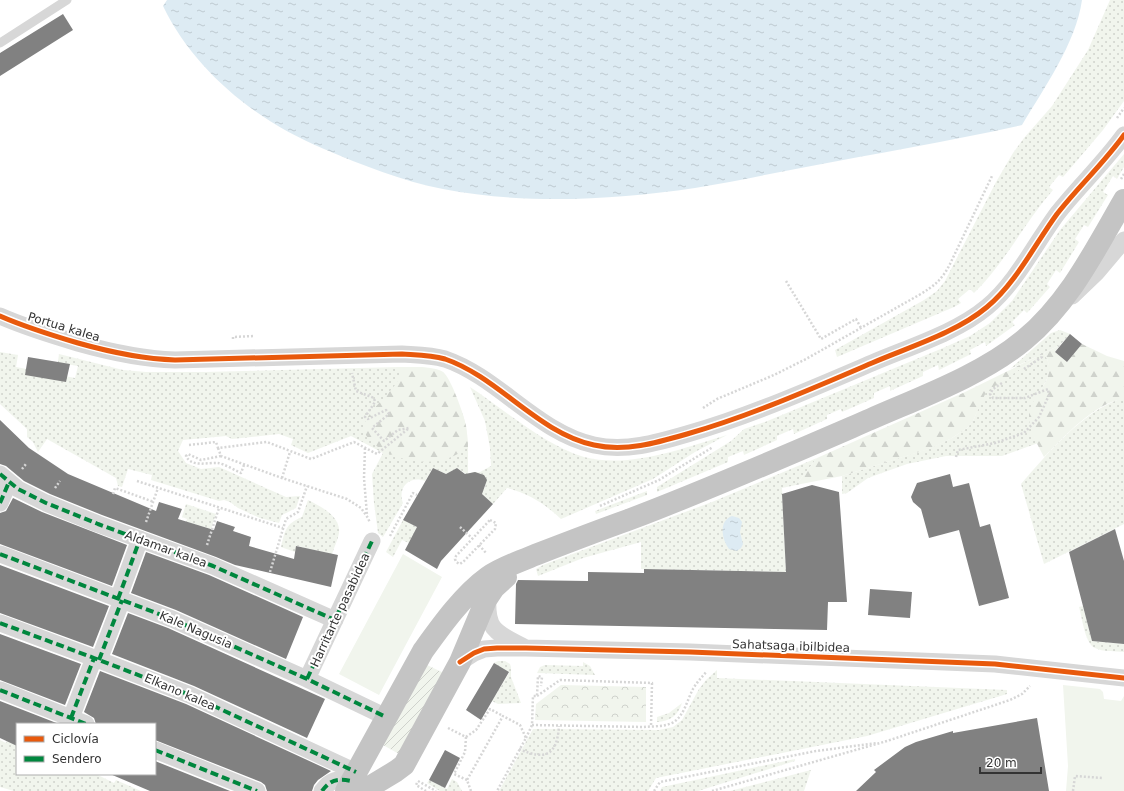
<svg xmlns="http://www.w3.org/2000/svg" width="1124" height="791" font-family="'DejaVu Sans',sans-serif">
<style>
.grass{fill:url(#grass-dots)}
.forest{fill:url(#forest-firs)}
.park{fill:url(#park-crowns)}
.garden{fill:url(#garden-furrows)}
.pitch{fill:#f1f5ed}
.water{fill:url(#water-ripples)}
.building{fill:#818181}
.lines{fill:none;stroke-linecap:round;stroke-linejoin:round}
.path{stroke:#d6d6d6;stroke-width:2.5;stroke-dasharray:2 2;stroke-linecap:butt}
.lane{stroke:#d7d7d7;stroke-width:9}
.street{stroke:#d7d7d7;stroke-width:17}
.highway{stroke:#c4c4c4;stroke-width:22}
.quiet{stroke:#00873e;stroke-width:4;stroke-dasharray:8 4;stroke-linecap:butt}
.cycleway-casing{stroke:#fff;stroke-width:8}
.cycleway{stroke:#e8590c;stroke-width:5}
.labels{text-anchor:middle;stroke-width:4;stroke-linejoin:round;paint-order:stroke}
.street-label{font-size:12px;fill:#333;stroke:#fff}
</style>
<defs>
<pattern id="grass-dots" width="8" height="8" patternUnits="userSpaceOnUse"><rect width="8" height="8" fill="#f1f5ed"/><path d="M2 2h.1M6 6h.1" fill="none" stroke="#cfd2cc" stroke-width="1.8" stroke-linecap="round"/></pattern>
<pattern id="forest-firs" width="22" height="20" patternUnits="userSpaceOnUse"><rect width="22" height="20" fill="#f1f5ed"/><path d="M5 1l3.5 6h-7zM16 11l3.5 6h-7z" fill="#cfd2cc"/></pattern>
<pattern id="park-crowns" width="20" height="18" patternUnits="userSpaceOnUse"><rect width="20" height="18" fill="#f1f5ed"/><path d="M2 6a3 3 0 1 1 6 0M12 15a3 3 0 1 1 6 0" fill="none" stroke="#cfd2cc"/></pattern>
<pattern id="garden-furrows" width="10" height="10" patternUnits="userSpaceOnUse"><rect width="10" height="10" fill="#f1f5ed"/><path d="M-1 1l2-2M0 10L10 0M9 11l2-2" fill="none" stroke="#cfd2cc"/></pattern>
<pattern id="water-ripples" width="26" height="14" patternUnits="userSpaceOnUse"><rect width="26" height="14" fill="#ddebf3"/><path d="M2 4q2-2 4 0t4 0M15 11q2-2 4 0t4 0" fill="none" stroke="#becad1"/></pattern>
</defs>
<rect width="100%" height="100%" fill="#fff"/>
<!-- grass -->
<path class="grass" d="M 1110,0 L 1124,0 L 1124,101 L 1103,130 L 1063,177 L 1059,175 L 1049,187 L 1053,190 C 1024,223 1005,263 974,293 L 970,289 L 958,299 L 961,303 L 954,307 L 837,357 L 835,350 L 924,300 L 937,291 L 945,281 L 996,182 L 1013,153 L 1024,138 L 1052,106 L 1088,50 Z
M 1124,154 L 1124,167 L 1117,179 L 1113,176 L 1103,192 L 1108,195 L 1088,227 L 1084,225 L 1075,239 L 1079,242 L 1060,273 L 1056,270 L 1047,284 L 1050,287 L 1027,313 L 1024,310 L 1012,322 L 1015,325 L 986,346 L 985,342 L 970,350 L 971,354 L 939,370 L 938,365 L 923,372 L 923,376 L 890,391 L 890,386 L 874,393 L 874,398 L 842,412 L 841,409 L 827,415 L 827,419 L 794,434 L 793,429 L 777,436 L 777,440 L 744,455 L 743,451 L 728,457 L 728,462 L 657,492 L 657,487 L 731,441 L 744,429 L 765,422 L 943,348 L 970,336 L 990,323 L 1012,301 L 1060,230 Z
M 1060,330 L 1070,334 L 1060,345 L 1044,353 C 1056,373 1045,380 1037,397 C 1035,400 1033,430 1034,435 C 1034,437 1036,441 1038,443 L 1002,456 L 946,456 L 907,464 L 868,478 L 847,493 L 842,494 L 842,476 L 931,448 L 952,438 L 967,428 L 973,421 L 985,392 L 1035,359 L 1036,357 L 1010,369 L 1051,333 Z
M 0,352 L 18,355 L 16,367 L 75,378 L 78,366 L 60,363 L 57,368 L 59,354 L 123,370 L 146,372 L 205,372 L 398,367 L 422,367 L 433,369 L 443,372 L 448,379 L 463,415 L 466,426 L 468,447 L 468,475 L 473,472 L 480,472 L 491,466 L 490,448 L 485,421 L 470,387 C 505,410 544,445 584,457 C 629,469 684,448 727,435 L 695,452 L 653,479 L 561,519 C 545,504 528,493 507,488 L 493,504 L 481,493 L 485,487 L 486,480 C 482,471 475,471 468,475 L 457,468 L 446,474 L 433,468 L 425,481 C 410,475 397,487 403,503 L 383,537 L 378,533 L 374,503 L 372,474 L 383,453 L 351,436 L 308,453 L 291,445 L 293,439 L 279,434 L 232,439 L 226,436 L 183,440 L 178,451 L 186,463 L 201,469 L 219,467 L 286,497 L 300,496 L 296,508 L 282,515 L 279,523 L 260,518 L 238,508 L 230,502 L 224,500 L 219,501 L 151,480 L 152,475 L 128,469 L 122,487 L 118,486 L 116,478 L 47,439 L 38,452 L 33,442 L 27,437 L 27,429 L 0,404 Z
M 1120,399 L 1124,399 L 1124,524 L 1044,564 L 1021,484 C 1047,454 1082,412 1120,399 Z
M 817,458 L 796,485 L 782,488 L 786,572 L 641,569 L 641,542 L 583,558 L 538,576 L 536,569 L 543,565 L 712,502 Z
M 647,491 L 647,495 L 596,514 L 595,511 Z
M 308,500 C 320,506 341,516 339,533 C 338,540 334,547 332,554 L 297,546 L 295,552 L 281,547 C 285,531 285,524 302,517 Z
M 186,504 L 216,514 L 211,529 L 186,522 L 187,519 L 182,517 Z
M 403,520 L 417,527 L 409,543 L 402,540 L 393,557 L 386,552 Z
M 1083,606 L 1092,641 L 1124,644 L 1124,652 C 1115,651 1103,652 1095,648 C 1085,644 1082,617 1079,607 Z
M 498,661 L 505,661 L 510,664 L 511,667 L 511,677 L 521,703 L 498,704 L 492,701 L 509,673 L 494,663 Z
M 583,662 L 590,666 L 595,675 L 537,673 L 540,667 L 545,665 L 583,666 Z
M 717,670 L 717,678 L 1007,690 L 1007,694 L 867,736 L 656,778 L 648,791 L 499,791 L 533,729 L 659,730 L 673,727 L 682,720 L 699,689 L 706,680 Z
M 682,703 C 678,716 670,721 657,722 L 657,717 L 669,713 Z
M 0,740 L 6,743 L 7,741 L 17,746 L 17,774 L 96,774 L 114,783 L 116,780 L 141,791 L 14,791 L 0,787 Z
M 795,759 L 795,761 L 698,791 L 660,791 L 662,787 Z
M 811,770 L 804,791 L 730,791 Z
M 452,779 L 457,782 L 462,791 L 440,791 L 427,783 L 429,780 L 447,789 Z"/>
<!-- forest -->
<path class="forest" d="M 1082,344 L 1107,356 L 1124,361 L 1124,399 C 1095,402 1064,437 1044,457 C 1038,445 1029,431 1029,416 C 1030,392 1061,381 1044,353 L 1060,345 L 1055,352 L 1067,362 Z
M 1036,357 L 1035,359 L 986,392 L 973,421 L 967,428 L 952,438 L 932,448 L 842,476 L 796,485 L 817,458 L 963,393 Z
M 400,367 C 410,367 435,366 443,372 C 451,378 464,415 466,426 C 467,433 468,440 468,447 C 443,469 399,465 374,444 C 370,440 364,435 364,429 C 362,416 391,393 397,382 C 399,377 400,372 400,367 Z"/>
<!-- park -->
<path class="park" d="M 561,685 L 646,687 L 646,722 L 535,720 L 536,704 Z"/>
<!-- garden -->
<path class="garden" d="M 427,665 L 446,674 L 399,754 L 383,745 Z"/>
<!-- pitch -->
<path class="pitch" d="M 403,554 L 442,577 L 379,695 L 339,674 Z
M 1063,685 L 1100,689 L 1103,692 L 1104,699 L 1121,701 L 1124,696 L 1124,791 L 1066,791 L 1068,766 Z"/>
<!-- water -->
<path class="water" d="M 167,0 L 1082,0 C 1076,43 1044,88 1022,125 C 950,141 878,153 806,167 C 769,174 732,182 695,188 C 612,200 527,205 443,189 C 402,181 362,165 324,149 C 257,121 195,72 163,6 Z
M 732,516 L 739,518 L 742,522 L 740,532 L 743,544 L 741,548 L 737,551 L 729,549 C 722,540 718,521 732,516 Z"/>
<!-- building -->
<path class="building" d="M 63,14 L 73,30 L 0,76 L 0,53 Z
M 1070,334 L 1082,344 L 1067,362 L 1055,352 Z
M 28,357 L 70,364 L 66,382 L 25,375 Z
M 0,420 L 29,448 L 68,474 L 156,511 L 159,502 L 182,509 L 178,519 L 214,530 L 217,521 L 235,527 L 233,531 L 251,537 L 249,546 L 294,559 L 296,546 L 338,555 L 331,587 L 235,565 L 216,557 L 102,515 L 50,494 L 24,481 L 6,466 L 0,464 Z
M 433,468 L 446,474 L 457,468 L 465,474 L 475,472 L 484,475 L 487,480 L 482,494 L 493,504 L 441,561 L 437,569 L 405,550 L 417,527 L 403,520 Z
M 950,474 L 953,487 L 969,483 L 980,527 L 990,524 L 1009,598 L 979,606 L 959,530 L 929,538 L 921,509 L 913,502 L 911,497 L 917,483 Z
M 812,485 L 839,492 L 847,602 L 828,602 L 827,630 L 515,624 L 516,584 L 518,580 L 588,581 L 588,572 L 644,573 L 644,569 L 786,572 L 782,494 Z
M 13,498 L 42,512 L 127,545 L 112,586 L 0,544 L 0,513 L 6,511 Z
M 1115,529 L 1124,561 L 1124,644 L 1092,641 L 1069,552 Z
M 146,552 L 209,575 L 303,617 L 286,659 L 176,610 L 131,593 Z
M 0,565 L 109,606 L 93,647 L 0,613 Z
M 870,589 L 912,592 L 910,618 L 868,615 Z
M 128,613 L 168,628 L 325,699 L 307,738 L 194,686 L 112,654 Z
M 0,634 L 81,664 L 65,705 L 0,680 Z
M 494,663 L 509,672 L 481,720 L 466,710 Z
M 100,671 L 186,704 L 331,771 L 318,780 L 314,785 L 312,791 L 267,791 L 265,785 L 261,782 L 155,740 L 155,724 L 96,724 L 94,718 L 84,712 Z
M 0,701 L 59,724 L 17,724 L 17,746 L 0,738 Z
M 1037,718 L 1049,791 L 856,791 L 876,772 L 874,770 L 905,747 L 916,742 L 953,731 L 953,733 Z
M 445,750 L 460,758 L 445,788 L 429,780 Z
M 155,761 L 230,791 L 150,791 L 110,774 L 155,774 Z"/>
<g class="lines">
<!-- path -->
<path class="path" d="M 1117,118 L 1124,108
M 1121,179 L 1124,174
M 786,281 L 821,339 L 856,319 L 861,328
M 233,339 L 233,337 L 254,336
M 1024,369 L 1042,357 L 1041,354
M 703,408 L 717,399 L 774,375 L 806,359 L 919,295 C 934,286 942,280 950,264 L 992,176
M 189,445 L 216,442 L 218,448 L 267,442 L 311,459 L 354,442 L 377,454 L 409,428 L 398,430 L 384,441 L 372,428 L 389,414 L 386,410 L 368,419 L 365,417 L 375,402 L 374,398 L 356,391 L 352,373
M 218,448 L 221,456 L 282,478 L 347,499 L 361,508 L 368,518 L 370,523
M 365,448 L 364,478 L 367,515
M 221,456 L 201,460 L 188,454 L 186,456 C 192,468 208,462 218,463 C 225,464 234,470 241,473 L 244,465
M 956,457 L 958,450 L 995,443 L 1024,433 L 1039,417 L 1049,395 L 1048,389 L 1025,398 L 993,398 L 990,394 L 993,389 L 1002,383
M 22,469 L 26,464
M 282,478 L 290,452
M 137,481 L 283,528
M 55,488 L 60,481
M 113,494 L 115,488 L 154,502
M 600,506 L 659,480 L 713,447
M 490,520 L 496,523 L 495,529 L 464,561 L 460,564 L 456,562 L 455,559 L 456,556 Z
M 146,522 L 158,488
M 460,527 L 472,538
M 390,536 L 413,493 L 417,495
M 207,545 L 219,508
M 479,545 L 486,553
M 270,572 L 286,519 L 298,512 L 307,486
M 537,696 L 560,680 L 652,683 L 651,726
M 532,725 L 644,727 C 653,726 663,727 672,723 C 684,717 687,700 693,689 C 697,682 702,677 707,671
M 448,728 L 466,737
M 466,737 L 465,752 L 454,774 L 467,780
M 466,737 L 476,730 L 490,709 L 503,716
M 526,738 L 532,725 L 533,696 L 537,696 L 538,676 L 542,677 L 541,686
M 519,749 C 546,761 557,755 559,726
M 418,781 L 436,791
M 417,783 L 416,785 L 426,791
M 471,791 L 467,780 L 503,716 L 520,725 L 526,738 L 497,791
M 654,791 L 660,782 L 816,751 L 877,743
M 712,791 L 887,741 L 1010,700 L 1022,694 L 1030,686
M 1073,791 L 1075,776 L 1103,778"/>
<!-- lane -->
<path class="lane" d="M 0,43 L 67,0"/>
<!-- street -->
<path class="street" d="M 1072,296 L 1097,272 L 1124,240
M 0,316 C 25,327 51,335 78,343 C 110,352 142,359 175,360 L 402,354 C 417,355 431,355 445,359 C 498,377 538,433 594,445 C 625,452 656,443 687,434 C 750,416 811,389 872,363 C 909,347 956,333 987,307 C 1016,283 1035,244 1057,214 C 1078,187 1104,163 1124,135
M 0,474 L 18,489 L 46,503 L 98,524 L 213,566 L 335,620
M 0,503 L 9,482
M 0,554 L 172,619 L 307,679 L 386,717
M 488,598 C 486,631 497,633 524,647
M 118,599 L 140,539
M 0,623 L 94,658 L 190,695 L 356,772
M 99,660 L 122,600
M 460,662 L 474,653 L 484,649 L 497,648 L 526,648 L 690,652 L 995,664 L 1124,678
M 307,679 L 372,541
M 0,690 L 86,724
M 71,718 L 94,658
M 155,750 L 257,791
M 322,791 C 330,780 337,778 351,781"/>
<!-- highway -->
<path class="highway" d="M 346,791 L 423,651 C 441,626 463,595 488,577 C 502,567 519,562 535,555 C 566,543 597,531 628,520 C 710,489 790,454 871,419 C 921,397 982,375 1024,340 C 1069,303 1095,250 1124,200
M 363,791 L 396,771 L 404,765 L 460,662 L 486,600 L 494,588 L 506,577"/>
<!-- quiet -->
<path class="quiet" d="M 0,474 L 18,489 L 46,503 L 98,524 L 213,566 L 335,620
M 0,503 L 9,482
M 0,554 L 172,619 L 307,679 L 386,717
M 118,599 L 140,539
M 0,623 L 94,658 L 190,695 L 356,772
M 99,660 L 122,600
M 307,679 L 372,541
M 0,690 L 86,724
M 71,718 L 94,658
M 155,750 L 257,791
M 322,791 C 330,780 337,778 351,781"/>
<!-- cycleway casing -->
<g class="cycleway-casing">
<path id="cycleway" d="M 0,316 C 25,327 51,335 78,343 C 110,352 142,359 175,360 L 402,354 C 417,355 431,355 445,359 C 498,377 538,433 594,445 C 625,452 656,443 687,434 C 750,416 811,389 872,363 C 909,347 956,333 987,307 C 1016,283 1035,244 1057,214 C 1078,187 1104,163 1124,135
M 460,662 L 474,653 L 484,649 L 497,648 L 526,648 L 690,652 L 995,664 L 1124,678"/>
</g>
<!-- cycleway -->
<use href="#cycleway" class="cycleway"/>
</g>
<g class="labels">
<!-- street labels -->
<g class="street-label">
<text transform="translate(64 327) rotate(17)" y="4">Portua kalea</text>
<text transform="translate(166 549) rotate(20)" y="4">Aldamar kalea</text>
<text transform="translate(340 610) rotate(-65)" y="4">Harritarte pasabidea</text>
<text transform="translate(196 630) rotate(23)" y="4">Kale Nagusia</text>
<text transform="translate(791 646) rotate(2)" y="4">Sahatsaga ibilbidea</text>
<text transform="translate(180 692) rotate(23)" y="4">Elkano kalea</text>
</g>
</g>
<!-- legend -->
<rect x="16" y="723" width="140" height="52" fill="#ffffff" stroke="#adadad"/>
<rect x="24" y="736" width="20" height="6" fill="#e8590c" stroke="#adadad"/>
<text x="52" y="743" font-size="12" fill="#333333">Ciclovía</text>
<rect x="24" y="756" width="20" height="6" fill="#00873e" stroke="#adadad"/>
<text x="52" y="763" font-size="12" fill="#333333">Sendero</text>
<!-- scale -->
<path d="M980 767v6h61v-6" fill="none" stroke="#333333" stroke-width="2"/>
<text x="986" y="767" font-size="12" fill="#333333" stroke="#ffffff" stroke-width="3" paint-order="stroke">20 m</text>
</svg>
